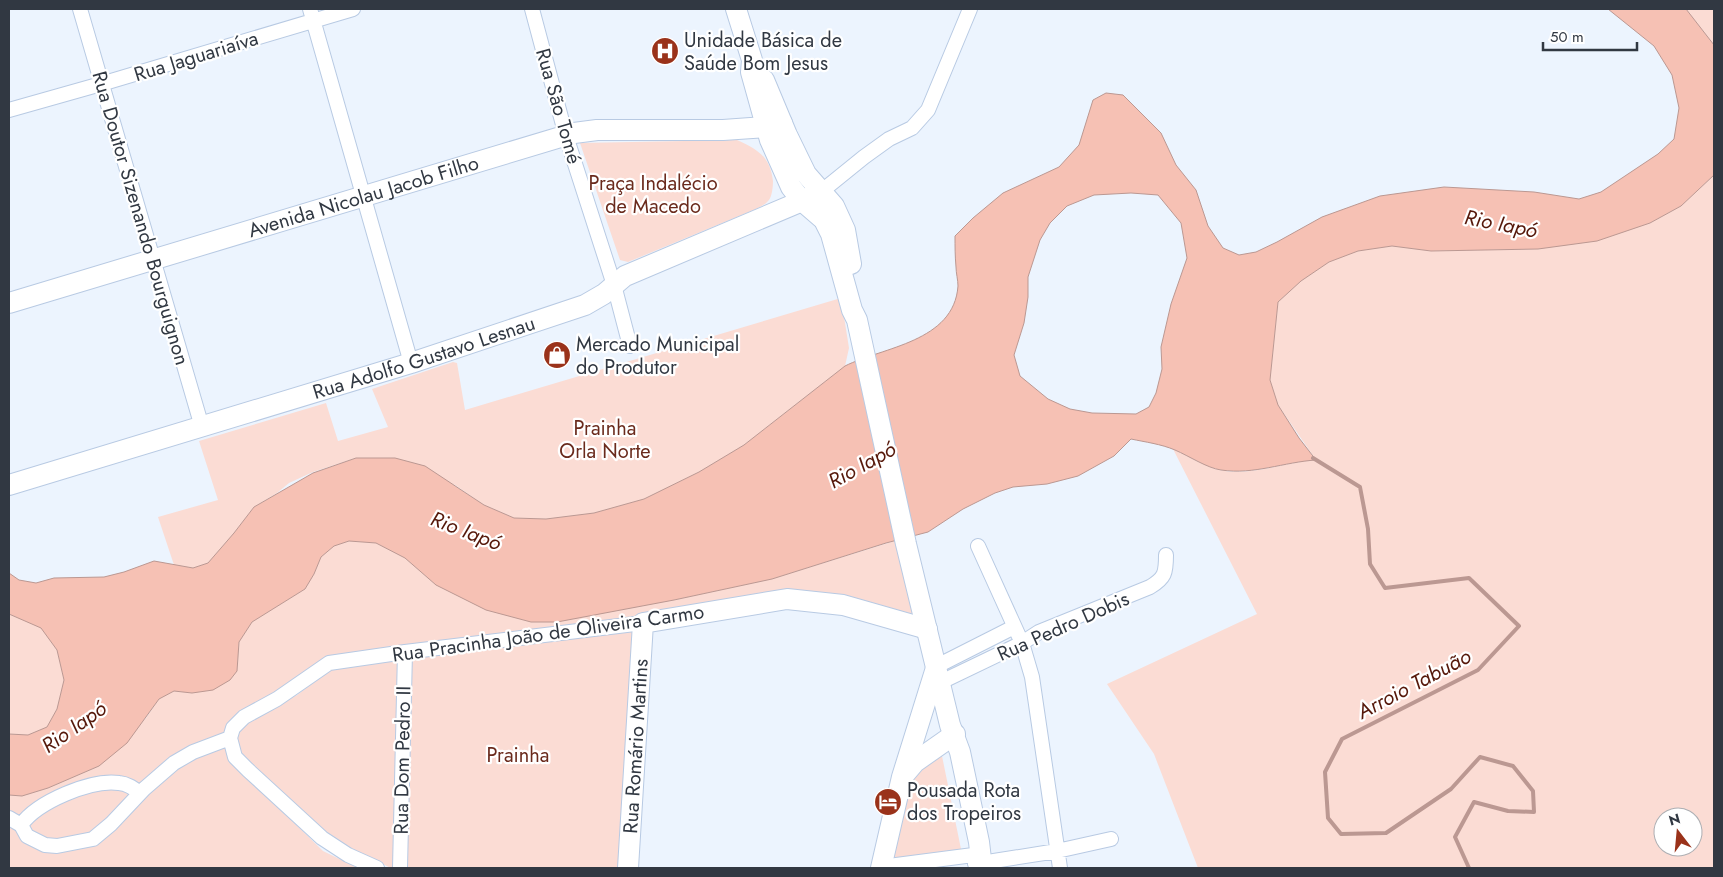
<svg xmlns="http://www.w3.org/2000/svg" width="1723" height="877" font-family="Jost,sans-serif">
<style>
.green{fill:#fbdcd4;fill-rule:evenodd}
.water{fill:#f6c1b4;stroke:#bb9892;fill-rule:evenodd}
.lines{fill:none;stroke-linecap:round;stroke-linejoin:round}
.stream{stroke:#bb9892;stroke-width:4}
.street-casing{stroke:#b8cae3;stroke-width:16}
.secondary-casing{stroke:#b8cae3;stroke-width:22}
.street{stroke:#fff;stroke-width:14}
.secondary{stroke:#fff;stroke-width:20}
.labels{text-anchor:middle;stroke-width:4.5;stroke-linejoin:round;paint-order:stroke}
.poi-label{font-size:20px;fill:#313842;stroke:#fff;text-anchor:start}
.street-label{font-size:20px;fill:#313842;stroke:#fff}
.park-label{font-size:20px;fill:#6a2a1c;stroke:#fff}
.water-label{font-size:21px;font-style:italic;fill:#56180a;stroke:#fff}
</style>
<rect width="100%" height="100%" fill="#ecf4fe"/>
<!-- green -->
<path class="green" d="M 1686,9 L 1714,9 L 1714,45 Z
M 737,140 C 759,150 770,157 773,181 C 773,187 772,196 769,200 C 766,204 760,207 756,209 L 628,262 L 620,260 L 580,143 Z
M 1714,175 L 1714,868 L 1198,868 L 1154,754 L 1107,684 L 1257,614 L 1173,449 C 1186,455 1206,467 1219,470 C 1251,477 1284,462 1316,460 L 1278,405 L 1270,380 L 1278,302 L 1301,281 L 1329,262 L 1358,251 L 1392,246 L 1431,251 L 1538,249 L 1650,223 L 1681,206 ZM 1663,817 L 1693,817 L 1693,847 L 1663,847 Z
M 841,298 L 849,348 L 845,366 L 744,445 L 699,472 L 644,499 L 594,513 L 546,519 L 514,518 L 484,505 L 455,485 L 356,458 L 313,472 L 289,483 L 277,493 L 254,507 L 234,533 L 208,563 L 193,568 L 174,565 L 158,517 L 218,500 L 199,441 L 326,403 L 338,441 L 388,427 L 372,389 L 453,362 L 457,363 L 465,410 Z
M 901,539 L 920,619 L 846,600 L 329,661 L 238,718 L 232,762 L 323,851 L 358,868 L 9,868 L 9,795 L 22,796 L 48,788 L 99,766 L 146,718 L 159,699 L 174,691 L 192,693 L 237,671 L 239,642 L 252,622 L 305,589 L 314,574 L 321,557 L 334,546 L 349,541 L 376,543 L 405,558 L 436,585 L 674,600 L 772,579 Z
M 9,614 L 41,627 L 57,650 L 64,680 L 57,709 L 47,727 L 28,735 L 9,734 Z
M 638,628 L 624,868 L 391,868 L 335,841 L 243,756 L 236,739 L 239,729 L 249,718 L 297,695 L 330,670 L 346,665 Z
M 942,756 L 961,849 L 887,863 L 913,767 L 926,758 Z"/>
<!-- water -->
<path class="water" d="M 1608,9 L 1686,9 L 1714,45 L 1714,175 L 1681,206 L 1650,223 L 1597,241 L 1538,249 L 1431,251 L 1392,246 L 1358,251 L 1329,262 L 1301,281 L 1278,302 L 1270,380 L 1278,405 L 1299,438 L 1316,460 C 1284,462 1254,475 1221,470 C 1207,468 1189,456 1175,450 C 1161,444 1145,442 1131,439 L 1114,456 L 1078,476 L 1047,484 L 1013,487 L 995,493 L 963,509 L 928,532 L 886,543 L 772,579 L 674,600 L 557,622 L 531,622 L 486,610 L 436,585 L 405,558 L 376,543 L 349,541 L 334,546 L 321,557 L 314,574 L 305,589 L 252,622 L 239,642 L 237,671 L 230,680 L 213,690 L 192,693 L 174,691 L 159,699 L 127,743 L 99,766 L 48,788 L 22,796 L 9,795 L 9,734 L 28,735 L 47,727 L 57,709 L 64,680 L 57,650 L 41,628 L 9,614 L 9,573 L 19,580 L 36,583 L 54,578 L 104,577 L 124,572 L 154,561 L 193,568 L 208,563 L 234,533 L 254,507 L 313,473 L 356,458 L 395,458 L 425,466 L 484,505 L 514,518 L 546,519 L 594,513 L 644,499 L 699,472 L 744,445 L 845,366 C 883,347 954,342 958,286 C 958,280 956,273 956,267 C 955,256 955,246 955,236 L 973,218 L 1003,193 L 1059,167 L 1079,145 L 1093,100 L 1106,93 L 1123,95 L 1161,133 L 1176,165 L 1196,190 L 1208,226 L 1223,248 L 1239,255 L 1256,252 L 1277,242 L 1322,217 L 1380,196 L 1444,187 L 1534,192 L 1579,199 L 1601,192 L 1658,154 L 1674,139 L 1679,108 L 1672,75 L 1654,46 ZM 1131,193 L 1158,195 L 1181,223 L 1187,258 L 1171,304 L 1161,347 L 1162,369 L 1156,393 L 1149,407 L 1136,414 L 1092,413 L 1070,409 L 1048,399 L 1020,376 L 1014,355 L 1024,323 L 1028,297 L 1028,277 L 1040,240 L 1050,223 L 1067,206 L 1094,195 Z"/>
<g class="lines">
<!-- stream -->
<path class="stream" d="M 1313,458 L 1360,487 L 1368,529 L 1370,564 L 1385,588 L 1469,578 L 1519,626 L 1478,670 L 1342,739 L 1325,772 L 1328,818 L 1341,834 L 1386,833 L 1451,789 L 1480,757 L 1513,766 L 1533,791 L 1534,812 L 1508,811 L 1474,802 L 1455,837 L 1469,868"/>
<!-- street casing -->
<g class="street-casing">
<path id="street" d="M 80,9 L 202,427
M 310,9 L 411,363
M 532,9 L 566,136 L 614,285 L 630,346
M 9,110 L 101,84 L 353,9
M 822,191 L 864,157 L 889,139 L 912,128 L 928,110 L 970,9
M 978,546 L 1022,643 L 1032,677 L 1060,868
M 937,666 L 1014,627
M 941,682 L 1022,643 L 1039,632 L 1150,587 C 1165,578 1166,573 1166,555
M 9,818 L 21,825 L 27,836 L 45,845 L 57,846 L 93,839 L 111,824 L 144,789 L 174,763 L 193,752 L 230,738
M 21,825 C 37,802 91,779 119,783 C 128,784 133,788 140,793
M 975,864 L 1057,851 L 1111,839
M 881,867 L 981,854
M 377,868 L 348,855 L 322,838 L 248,770 L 235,757 L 230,738 L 233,728 L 244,717 L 277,699 L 329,663 L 405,652 L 643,623
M 400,868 L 405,652"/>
</g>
<!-- secondary casing -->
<g class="secondary-casing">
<g id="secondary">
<path d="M 736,9 L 752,60 L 751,72 L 770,140 L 791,187 L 802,201 L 824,220 L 831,234 L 852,310 L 857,320 L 906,544 L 950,725 L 960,752 L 979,842 L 982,868"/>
<path d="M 764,80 L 787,135 L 806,174 L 834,206 L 845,230 L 851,264"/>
<path id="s1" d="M 9,303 L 574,133 L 597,130 L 723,130 L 766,127 L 782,123"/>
<path id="s2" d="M 9,485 L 411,363 L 585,305 L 604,294 L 625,276 L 802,201 L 822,191"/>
<path d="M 904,775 L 915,762 L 955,734"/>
<path id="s3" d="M 628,868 L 643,623 L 787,599 L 843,605 L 927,629"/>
<path d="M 881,868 L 902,777 L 936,668"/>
</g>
</g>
<!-- street -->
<use href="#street" class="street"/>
<!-- secondary -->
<use href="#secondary" class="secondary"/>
</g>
<!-- icons -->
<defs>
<g id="hospital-disc" transform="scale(1.4375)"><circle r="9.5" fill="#9a321a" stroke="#fff"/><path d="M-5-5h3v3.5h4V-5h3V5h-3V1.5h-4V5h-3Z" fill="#fff"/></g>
<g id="shop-disc" transform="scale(1.4375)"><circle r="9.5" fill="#9a321a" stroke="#fff"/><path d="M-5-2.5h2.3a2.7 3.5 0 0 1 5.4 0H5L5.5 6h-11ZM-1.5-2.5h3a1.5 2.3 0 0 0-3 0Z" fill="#fff"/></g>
<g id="hotel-disc" transform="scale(1.4375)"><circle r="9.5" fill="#9a321a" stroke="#fff"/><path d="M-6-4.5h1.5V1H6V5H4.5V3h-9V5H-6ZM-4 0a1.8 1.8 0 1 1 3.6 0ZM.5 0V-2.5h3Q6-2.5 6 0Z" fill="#fff"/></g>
</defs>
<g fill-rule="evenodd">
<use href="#hospital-disc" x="665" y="51"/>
<use href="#shop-disc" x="557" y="355"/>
<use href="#hotel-disc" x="888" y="802"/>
</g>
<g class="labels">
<!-- poi labels -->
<g class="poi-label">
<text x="684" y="47">Unidade Básica de<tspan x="684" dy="23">Saúde Bom Jesus</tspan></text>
<text x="576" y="351">Mercado Municipal<tspan x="576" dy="23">do Produtor</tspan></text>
<text x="907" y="797">Pousada Rota<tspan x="907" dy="23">dos Tropeiros</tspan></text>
</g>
<!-- street labels -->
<g class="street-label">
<text transform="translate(196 56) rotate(-17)" y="7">Rua Jaguariaíva</text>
<text transform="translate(559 106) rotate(74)" y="7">Rua São Tomé</text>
<text dy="7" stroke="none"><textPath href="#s1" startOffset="370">Avenida Nicolau Jacob Filho</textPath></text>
<text transform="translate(141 218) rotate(74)" y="7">Rua Doutor Sizenando Bourguignon</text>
<text dy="7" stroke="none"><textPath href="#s2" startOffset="434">Rua Adolfo Gustavo Lesnau</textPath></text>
<text transform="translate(1063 626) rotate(-24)" y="7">Rua Pedro Dobis</text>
<text transform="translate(548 633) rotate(-8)" y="7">Rua Pracinha João de Oliveira Carmo</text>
<text dy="7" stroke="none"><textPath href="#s3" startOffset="122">Rua Romário Martins</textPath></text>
<text transform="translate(402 760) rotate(-89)" y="7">Rua Dom Pedro II</text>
</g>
<!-- park labels -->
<g class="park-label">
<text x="653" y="190">Praça Indalécio<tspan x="653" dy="23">de Macedo</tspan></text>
<text x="605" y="435">Prainha<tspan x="605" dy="23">Orla Norte</tspan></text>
<text x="518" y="762">Prainha</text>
</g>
<!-- water labels -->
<g class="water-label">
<text transform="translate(1501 224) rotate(11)" y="7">Rio Iapó</text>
<text transform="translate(862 465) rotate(-29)" y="7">Rio Iapó</text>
<text transform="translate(466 531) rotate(21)" y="7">Rio Iapó</text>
<text transform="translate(1414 684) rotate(-28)" y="7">Arroio Tabuão</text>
<text transform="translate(74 727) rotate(-35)" y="7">Rio Iapó</text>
</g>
</g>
<!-- border -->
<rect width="1723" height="877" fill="none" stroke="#313842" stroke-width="20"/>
<!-- north arrow -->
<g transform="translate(1678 832) rotate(344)"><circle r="24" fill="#ffffff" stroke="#adafb3"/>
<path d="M0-4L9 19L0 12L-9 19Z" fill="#9a321a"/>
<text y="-8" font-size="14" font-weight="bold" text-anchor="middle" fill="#313842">N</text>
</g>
<!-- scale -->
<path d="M1543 42v8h94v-8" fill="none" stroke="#313842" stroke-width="2.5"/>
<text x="1550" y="42" font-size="15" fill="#313842" stroke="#ffffff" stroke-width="4" paint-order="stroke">50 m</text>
</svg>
